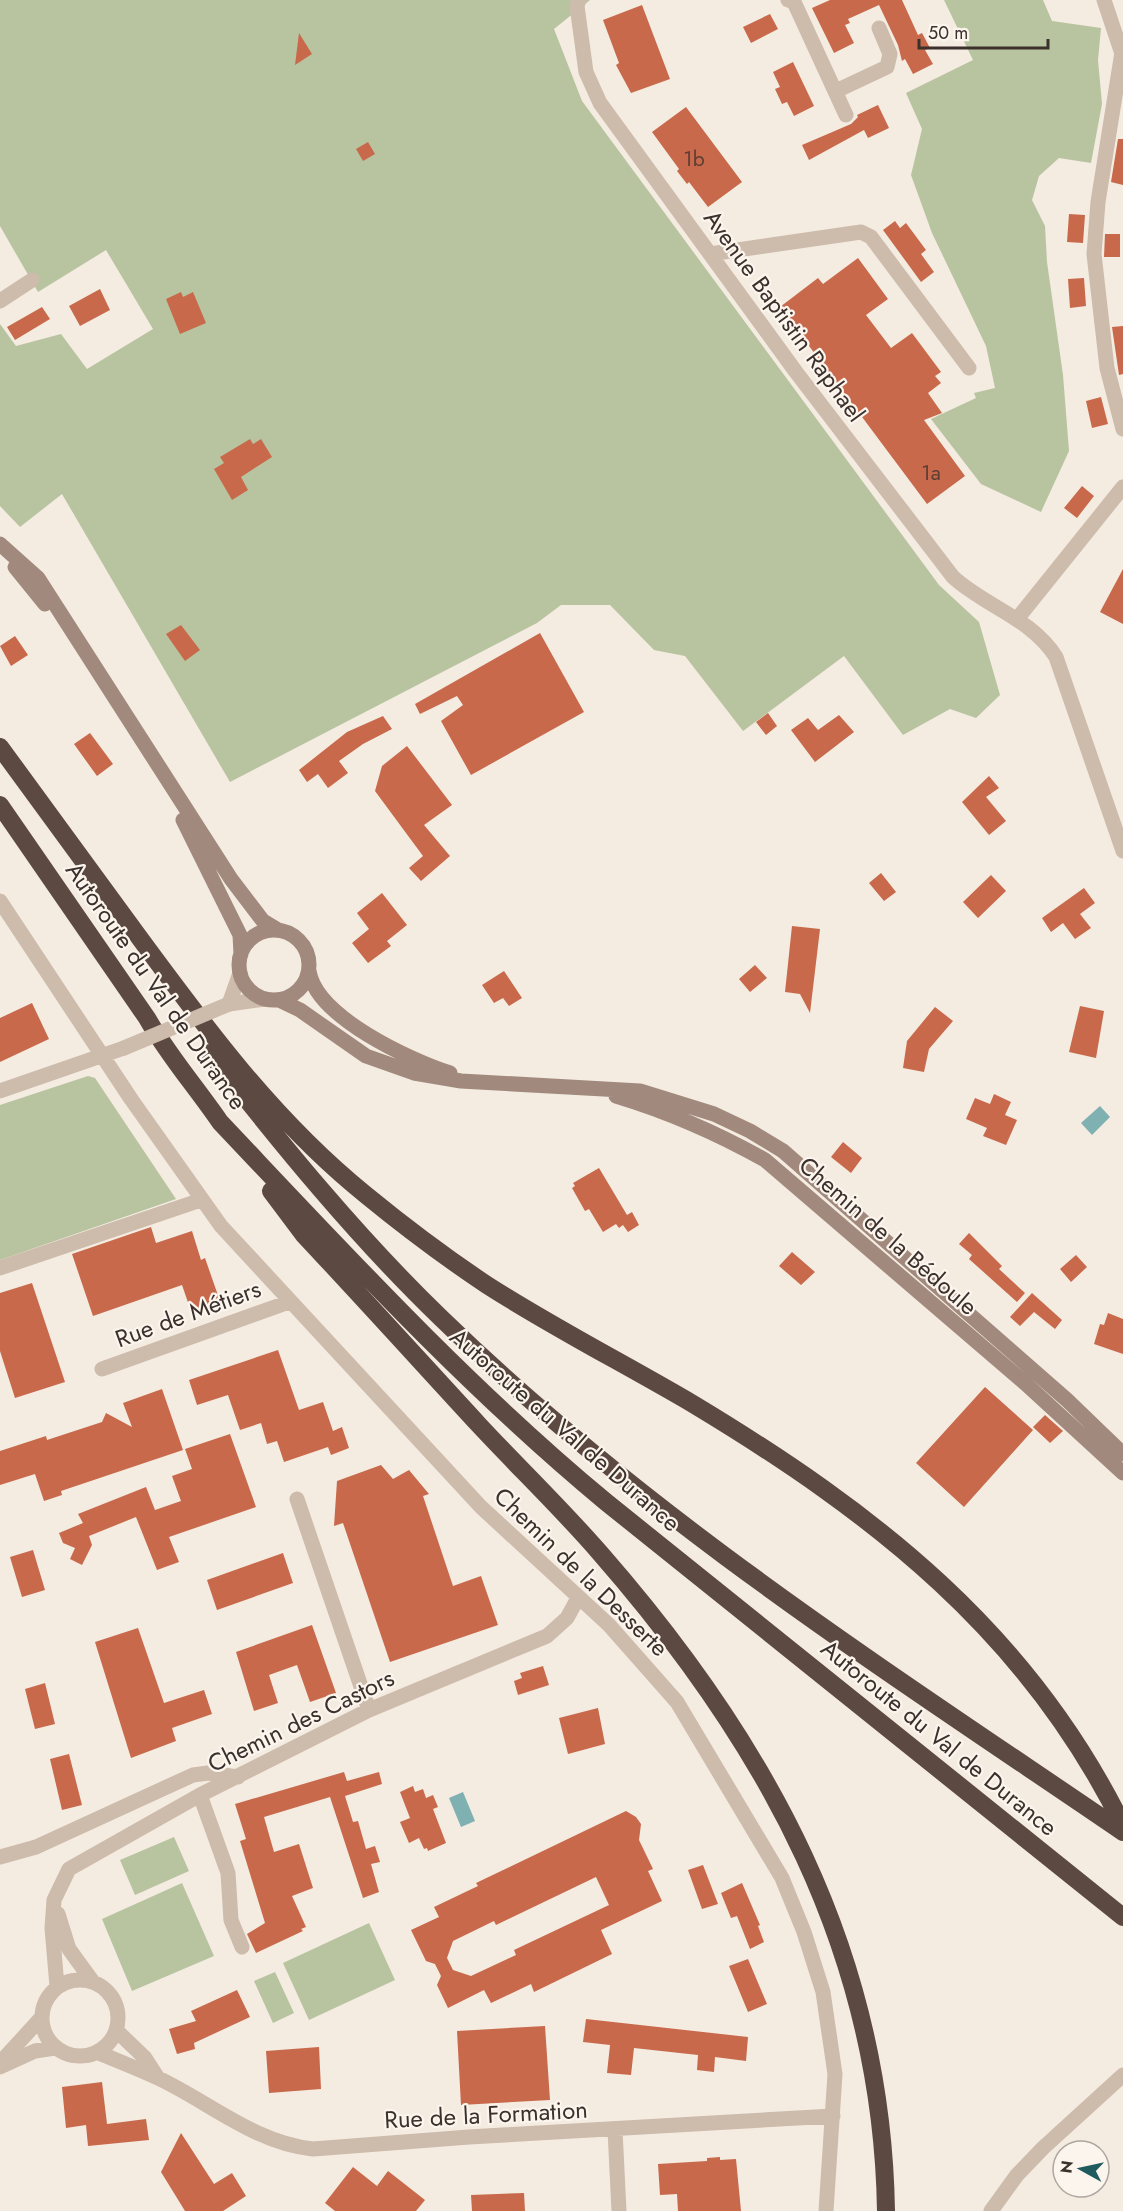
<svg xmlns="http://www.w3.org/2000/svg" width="1123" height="2211" font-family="Jost,sans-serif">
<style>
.green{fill:#b8c4a0}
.water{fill:#7fb0b2}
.building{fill:#c8694b;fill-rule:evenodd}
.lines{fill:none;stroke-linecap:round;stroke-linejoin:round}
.street{stroke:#cdbbac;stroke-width:15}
.secondary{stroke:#a18a7d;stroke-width:15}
.highway{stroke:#5c4a42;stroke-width:18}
.street-bridge{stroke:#cdbbac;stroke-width:15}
.labels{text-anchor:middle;stroke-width:4.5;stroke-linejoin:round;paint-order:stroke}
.number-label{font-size:21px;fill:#5e3e33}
.street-label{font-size:24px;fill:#3b302b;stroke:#fbf5ee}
</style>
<rect width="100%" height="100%" fill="#f4ebe1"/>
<!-- green -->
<path class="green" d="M 0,0 L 590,0 L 554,29 L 582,101 L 939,585 L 979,622 L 1000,695 L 976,718 L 950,709 L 903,735 L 844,656 L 743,731 L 685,656 L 654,650 L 610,605 L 561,605 L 537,623 L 230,782 L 62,494 L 20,527 L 0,506 L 0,324 L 16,346 L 61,334 L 87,369 L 153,329 L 106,250 L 38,292 L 0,226 Z
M 944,0 L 1043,0 L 1052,21 L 1101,28 L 1098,60 L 1102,104 L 1091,163 L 1059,158 L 1039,176 L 1032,200 L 1045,226 L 1047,262 L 1063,375 L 1069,451 L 1041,512 L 981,484 L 931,419 L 976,398 L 974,393 L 995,388 L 986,346 L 932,233 L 911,175 L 922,129 L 906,93 L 973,60 Z
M 88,1076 L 95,1078 L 176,1199 L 0,1260 L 0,1105 Z
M 174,1837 L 189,1871 L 135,1895 L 120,1860 Z
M 182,1883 L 214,1956 L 132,1991 L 102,1919 Z
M 369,1923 L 395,1980 L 309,2020 L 283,1963 Z
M 275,1972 L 294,2013 L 273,2023 L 254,1981 Z"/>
<!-- water -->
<path class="water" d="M 1100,1106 L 1110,1117 L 1092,1135 L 1081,1123 Z
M 463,1792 L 475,1821 L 461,1827 L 449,1798 Z"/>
<!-- building -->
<path class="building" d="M 830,0 L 902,0 L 918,35 L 922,33 L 930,48 L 925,50 L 933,64 L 913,74 L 905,59 L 902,61 L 898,45 L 879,5 L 848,19 L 850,23 L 845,25 L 854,43 L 834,53 L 812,8 Z
M 642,5 L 670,79 L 631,93 L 616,65 L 619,63 L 603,20 Z
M 770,14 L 778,29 L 751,43 L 743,27 Z
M 299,33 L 312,54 L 295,65 Z
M 793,62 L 814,106 L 794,116 L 787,102 L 782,104 L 775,89 L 780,87 L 773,72 Z
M 878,105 L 889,128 L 868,138 L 864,130 L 809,160 L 802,145 L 851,124 L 858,117 L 857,115 Z
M 686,107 L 742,182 L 708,207 L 689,182 L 687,184 L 677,171 L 679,169 L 652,132 Z
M 1118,139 L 1123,139 L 1123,185 L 1111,182 Z
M 368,142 L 375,154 L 363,161 L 356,149 Z
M 1069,214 L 1085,215 L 1083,243 L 1067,242 Z
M 895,221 L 900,228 L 906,223 L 926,250 L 921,254 L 934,272 L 921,282 L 883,230 Z
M 1105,234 L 1120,234 L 1120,257 L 1104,257 Z
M 858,258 L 888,299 L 866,315 L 891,348 L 912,333 L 941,372 L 935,376 L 941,383 L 928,393 L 942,413 L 924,420 L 965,476 L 927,504 L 780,307 L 818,278 L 823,284 Z
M 1084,278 L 1086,306 L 1070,308 L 1068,279 Z
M 100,289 L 110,310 L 80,326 L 69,306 Z
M 181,292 L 183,297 L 193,292 L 206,323 L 180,334 L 166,299 Z
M 42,307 L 50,319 L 15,340 L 7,327 Z
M 1123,326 L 1123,374 L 1119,375 L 1112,327 Z
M 1101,397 L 1108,424 L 1092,428 L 1086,401 Z
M 250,439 L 253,444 L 261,439 L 272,457 L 241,477 L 248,490 L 232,500 L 214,469 L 224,463 L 220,457 Z
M 1082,486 L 1094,496 L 1077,518 L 1064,508 Z
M 1123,569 L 1123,624 L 1100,612 Z
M 181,625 L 200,650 L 185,661 L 166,634 Z
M 540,633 L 584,712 L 471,775 L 441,721 L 463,705 L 457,696 L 420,714 L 415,704 Z
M 15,636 L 28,655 L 11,666 L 0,646 Z
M 768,713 L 777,726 L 766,735 L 756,722 Z
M 839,715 L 854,732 L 815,762 L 791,730 L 808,718 L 818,730 Z
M 383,716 L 392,729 L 363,744 L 339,761 L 348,773 L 328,788 L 318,774 L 307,782 L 299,770 L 347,732 Z
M 90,733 L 113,764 L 97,776 L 74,744 Z
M 407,746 L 452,805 L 424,825 L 450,856 L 421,881 L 409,868 L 423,856 L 375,791 L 382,766 Z
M 989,776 L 999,788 L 986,797 L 1006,821 L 989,835 L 962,802 Z
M 881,873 L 896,892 L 884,901 L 869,883 Z
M 991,875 L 1006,891 L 978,918 L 963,902 Z
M 1084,888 L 1095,903 L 1080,914 L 1091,928 L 1075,939 L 1063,923 L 1051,932 L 1042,918 Z
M 382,893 L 407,925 L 387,941 L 391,946 L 368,963 L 352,943 L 369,929 L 357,913 Z
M 792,926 L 820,929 L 810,1013 L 800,994 L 785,992 Z
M 755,965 L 767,978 L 750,992 L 739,979 Z
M 504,971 L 522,998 L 509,1006 L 503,998 L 494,1003 L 482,985 Z
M 32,1003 L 49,1039 L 0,1062 L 0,1018 Z
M 1080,1006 L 1104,1011 L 1096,1058 L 1069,1052 Z
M 935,1007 L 953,1021 L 929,1049 L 924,1072 L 903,1068 L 907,1041 Z
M 994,1094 L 1011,1102 L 1005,1115 L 1017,1120 L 1006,1145 L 983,1136 L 987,1128 L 966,1119 L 975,1098 L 990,1104 Z
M 843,1142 L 862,1158 L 851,1173 L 831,1157 Z
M 599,1168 L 627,1215 L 632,1212 L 639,1225 L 628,1232 L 623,1225 L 619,1228 L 616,1224 L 603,1232 L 589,1209 L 585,1211 L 572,1188 L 575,1186 L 573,1183 Z
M 151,1227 L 156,1243 L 192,1231 L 201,1260 L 205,1258 L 221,1304 L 192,1314 L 182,1285 L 93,1316 L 72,1254 Z
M 969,1233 L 1002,1266 L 999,1269 L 1025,1293 L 1017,1302 L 969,1259 L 972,1255 L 959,1244 Z
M 792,1252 L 815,1272 L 801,1285 L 779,1266 Z
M 1076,1255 L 1087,1267 L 1071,1282 L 1060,1269 Z
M 32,1283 L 65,1382 L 15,1398 L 0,1351 L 0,1293 Z
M 1032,1293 L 1062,1320 L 1055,1329 L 1034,1312 L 1020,1326 L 1010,1317 Z
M 1108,1313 L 1123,1319 L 1123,1354 L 1094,1344 L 1100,1324 L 1104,1325 Z
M 278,1350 L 299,1410 L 323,1402 L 333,1431 L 342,1427 L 349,1448 L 331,1455 L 328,1447 L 284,1462 L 277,1441 L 267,1444 L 261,1423 L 240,1430 L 228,1395 L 197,1405 L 189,1380 Z
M 985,1387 L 1033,1430 L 964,1507 L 916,1463 Z
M 162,1389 L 183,1450 L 61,1491 L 62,1495 L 44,1501 L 35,1474 L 0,1485 L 0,1451 L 46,1436 L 47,1440 L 102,1422 L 106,1413 L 132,1427 L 123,1403 Z
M 1045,1415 L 1063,1431 L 1050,1443 L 1033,1427 Z
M 230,1434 L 256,1507 L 169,1537 L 179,1562 L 157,1570 L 136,1517 L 89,1536 L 92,1545 L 82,1565 L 70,1559 L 75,1548 L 63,1543 L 59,1533 L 83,1523 L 78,1514 L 146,1487 L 155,1510 L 181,1501 L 172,1476 L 192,1469 L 185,1449 Z
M 381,1465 L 393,1479 L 409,1470 L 429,1494 L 423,1496 L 453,1586 L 481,1576 L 498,1625 L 390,1662 L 343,1523 L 334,1526 L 337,1481 Z
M 33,1550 L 45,1590 L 22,1597 L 10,1557 Z
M 283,1553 L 293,1583 L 217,1610 L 207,1580 Z
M 312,1625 L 336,1693 L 310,1702 L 297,1665 L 269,1675 L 278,1703 L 254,1711 L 236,1652 Z
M 138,1628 L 164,1703 L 204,1690 L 212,1714 L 172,1728 L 176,1741 L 131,1758 L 95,1642 Z
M 543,1666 L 549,1685 L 518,1695 L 514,1681 L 522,1678 L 520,1673 Z
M 45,1683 L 55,1724 L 35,1729 L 25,1689 Z
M 598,1708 L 605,1744 L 568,1754 L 559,1718 Z
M 69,1754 L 82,1805 L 62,1810 L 50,1759 Z
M 344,1772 L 347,1781 L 379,1772 L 382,1784 L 345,1796 L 353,1822 L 358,1821 L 366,1849 L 375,1846 L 380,1862 L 371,1864 L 379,1892 L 363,1898 L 330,1797 L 264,1817 L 274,1852 L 299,1844 L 313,1888 L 292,1896 L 306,1927 L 301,1929 L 303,1931 L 256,1953 L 247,1934 L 265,1923 L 240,1841 L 246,1839 L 235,1804 Z
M 413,1786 L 415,1792 L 423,1789 L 426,1798 L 433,1795 L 438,1807 L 433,1809 L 446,1843 L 428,1851 L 427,1848 L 424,1849 L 419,1838 L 409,1843 L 400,1822 L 410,1818 L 400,1792 Z
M 626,1811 L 636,1817 L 641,1824 L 639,1840 L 653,1869 L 648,1871 L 662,1901 L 601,1930 L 612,1954 L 534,1992 L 531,1984 L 491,2003 L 484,1990 L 448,2008 L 437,1985 L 441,1976 L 435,1964 L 426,1961 L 411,1930 L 439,1917 L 434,1907 L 478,1886 L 476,1883 ZM 596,1877 L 609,1905 L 514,1950 L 516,1955 L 471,1976 L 453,1970 L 447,1958 L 453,1941 L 494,1921 L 496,1925 Z
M 703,1865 L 718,1904 L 702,1909 L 688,1870 Z
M 742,1883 L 760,1925 L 758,1926 L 764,1942 L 750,1949 L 737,1916 L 731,1918 L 721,1893 Z
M 748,1959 L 767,2004 L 748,2012 L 729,1966 Z
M 237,1990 L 250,2017 L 194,2043 L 195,2049 L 177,2054 L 169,2029 L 196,2021 L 191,2011 Z
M 586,2019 L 748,2037 L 746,2061 L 715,2057 L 714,2072 L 697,2070 L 698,2055 L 634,2048 L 631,2075 L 607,2073 L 610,2045 L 583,2042 Z
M 545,2026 L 550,2100 L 461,2105 L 457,2031 Z
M 319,2047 L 321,2089 L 269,2093 L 266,2051 Z
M 102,2082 L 107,2124 L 146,2119 L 149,2140 L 88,2146 L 86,2125 L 66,2128 L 62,2087 Z
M 181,2133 L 214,2184 L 232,2173 L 246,2196 L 223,2211 L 185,2211 L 161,2172 Z
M 720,2157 L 720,2160 L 736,2159 L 741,2211 L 678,2211 L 677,2194 L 660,2195 L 658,2164 L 707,2161 L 707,2158 Z
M 353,2167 L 377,2186 L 388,2171 L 425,2200 L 416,2211 L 335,2211 L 325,2203 Z
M 524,2193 L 525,2211 L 472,2211 L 471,2195 Z"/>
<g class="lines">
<!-- street -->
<path class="street" d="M 579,0 L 577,6 L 586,72 L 600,103 L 796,372 L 953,577 C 986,607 1031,618 1056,657 L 1123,851
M 788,0 L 794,2 L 846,115
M 1104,0 L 1122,54
M 1123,46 L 1098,202 L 1094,254 L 1107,368 L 1123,429
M 836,91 L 887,67 L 890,54 L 879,28
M 710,254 L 861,232 L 871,237 L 969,368
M 0,301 L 32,280
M 1017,619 L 1123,487
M 0,901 L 131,1099 L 221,1226 L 481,1507 L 609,1625 L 677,1702 L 782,1878 L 804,1932 L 823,1992 L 835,2074 L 826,2211
M 229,1004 L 265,999
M 229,1004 L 240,973
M 0,1091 L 124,1048
M 0,1268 L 201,1200
M 102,1369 L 289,1302
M 297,1499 L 369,1710
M 200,1795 L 228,1873 L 231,1920 L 242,1947
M 0,1857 L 36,1847 L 193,1775 L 208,1773 L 238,1777
M 58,1914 L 69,1949 L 93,1982
M42 2018a38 38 0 1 1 76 0a38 38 0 1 1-76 0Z
M 57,1986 L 52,1928 L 54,1900 L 69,1869 L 200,1795 L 369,1710 L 547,1636 L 567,1618 L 578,1598
M 117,2031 L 145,2058 L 158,2078
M 99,2053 C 118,2061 139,2069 158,2078 C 209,2102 255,2143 313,2149 L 469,2137 L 833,2116
M 0,2063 L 41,2018
M 0,2067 L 35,2051 L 55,2048
M 615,2130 L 619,2211
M 991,2211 L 1017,2175 L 1043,2148 L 1123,2075"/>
<!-- secondary -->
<path class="secondary" d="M 0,544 L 38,578 L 231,879 L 263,921 L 278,930
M 15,567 L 45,604
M 183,820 L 240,935 L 241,954
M239 965a35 35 0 1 1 70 0a35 35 0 1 1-70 0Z
M 309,971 C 316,1017 410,1060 450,1073
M 279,1000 L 300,1010 L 366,1056 L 414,1073 L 461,1081 L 640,1091 L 714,1114 L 750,1131 L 783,1151 L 1067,1400 L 1123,1454
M 616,1096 C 669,1112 717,1133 765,1160 L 1026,1384 L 1123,1473"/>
<!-- highway -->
<path class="highway" d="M 0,747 C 45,809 91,871 136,933 C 205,1027 274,1121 366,1195 C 405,1227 445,1257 487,1285 C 554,1328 625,1364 693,1404 C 874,1513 1028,1632 1123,1826
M 0,805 L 147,1018 C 168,1055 196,1087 220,1122 C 345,1254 466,1386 606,1502 L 1123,1917
M 210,1053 C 282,1145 357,1237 441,1318 C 647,1518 887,1671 1123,1832
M 271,1191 L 304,1235 C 363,1298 421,1362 479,1425 C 519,1468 562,1509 600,1553 C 767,1744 882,1952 886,2211"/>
<!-- street-bridge -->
<path class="street-bridge" d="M 124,1048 L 229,1004"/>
</g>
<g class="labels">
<!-- number labels -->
<g class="number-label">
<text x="694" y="166">1b</text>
<text x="931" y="480">1a</text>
</g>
<!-- street labels -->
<g class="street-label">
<text transform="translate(784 316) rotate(54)" y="8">Avenue Baptistin Raphael</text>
<text transform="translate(156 986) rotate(55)" y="8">Autoroute du Val de Durance</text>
<text transform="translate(888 1236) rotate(41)" y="8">Chemin de la Bédoule</text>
<text transform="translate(188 1314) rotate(-20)" y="8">Rue de Métiers</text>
<text transform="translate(565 1430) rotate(41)" y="8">Autoroute du Val de Durance</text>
<text transform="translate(581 1572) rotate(44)" y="8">Chemin de la Desserte</text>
<text transform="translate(301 1721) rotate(-26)" y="8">Chemin des Castors</text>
<text transform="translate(939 1738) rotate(39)" y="8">Autoroute du Val de Durance</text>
<text transform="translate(486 2115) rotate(-3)" y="8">Rue de la Formation</text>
</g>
</g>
<!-- north arrow -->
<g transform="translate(1081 2169) rotate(278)"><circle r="28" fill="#fbf5ee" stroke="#aea6a0" stroke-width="1.5"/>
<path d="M0-4.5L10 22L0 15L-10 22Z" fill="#1f5a5e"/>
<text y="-9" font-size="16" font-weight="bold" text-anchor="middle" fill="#3b302b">N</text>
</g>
<!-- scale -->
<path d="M919 39v9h129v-9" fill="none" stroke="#3b302b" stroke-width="3"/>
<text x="928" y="39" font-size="18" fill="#3b302b" stroke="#fbf5ee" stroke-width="4.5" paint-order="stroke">50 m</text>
</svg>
